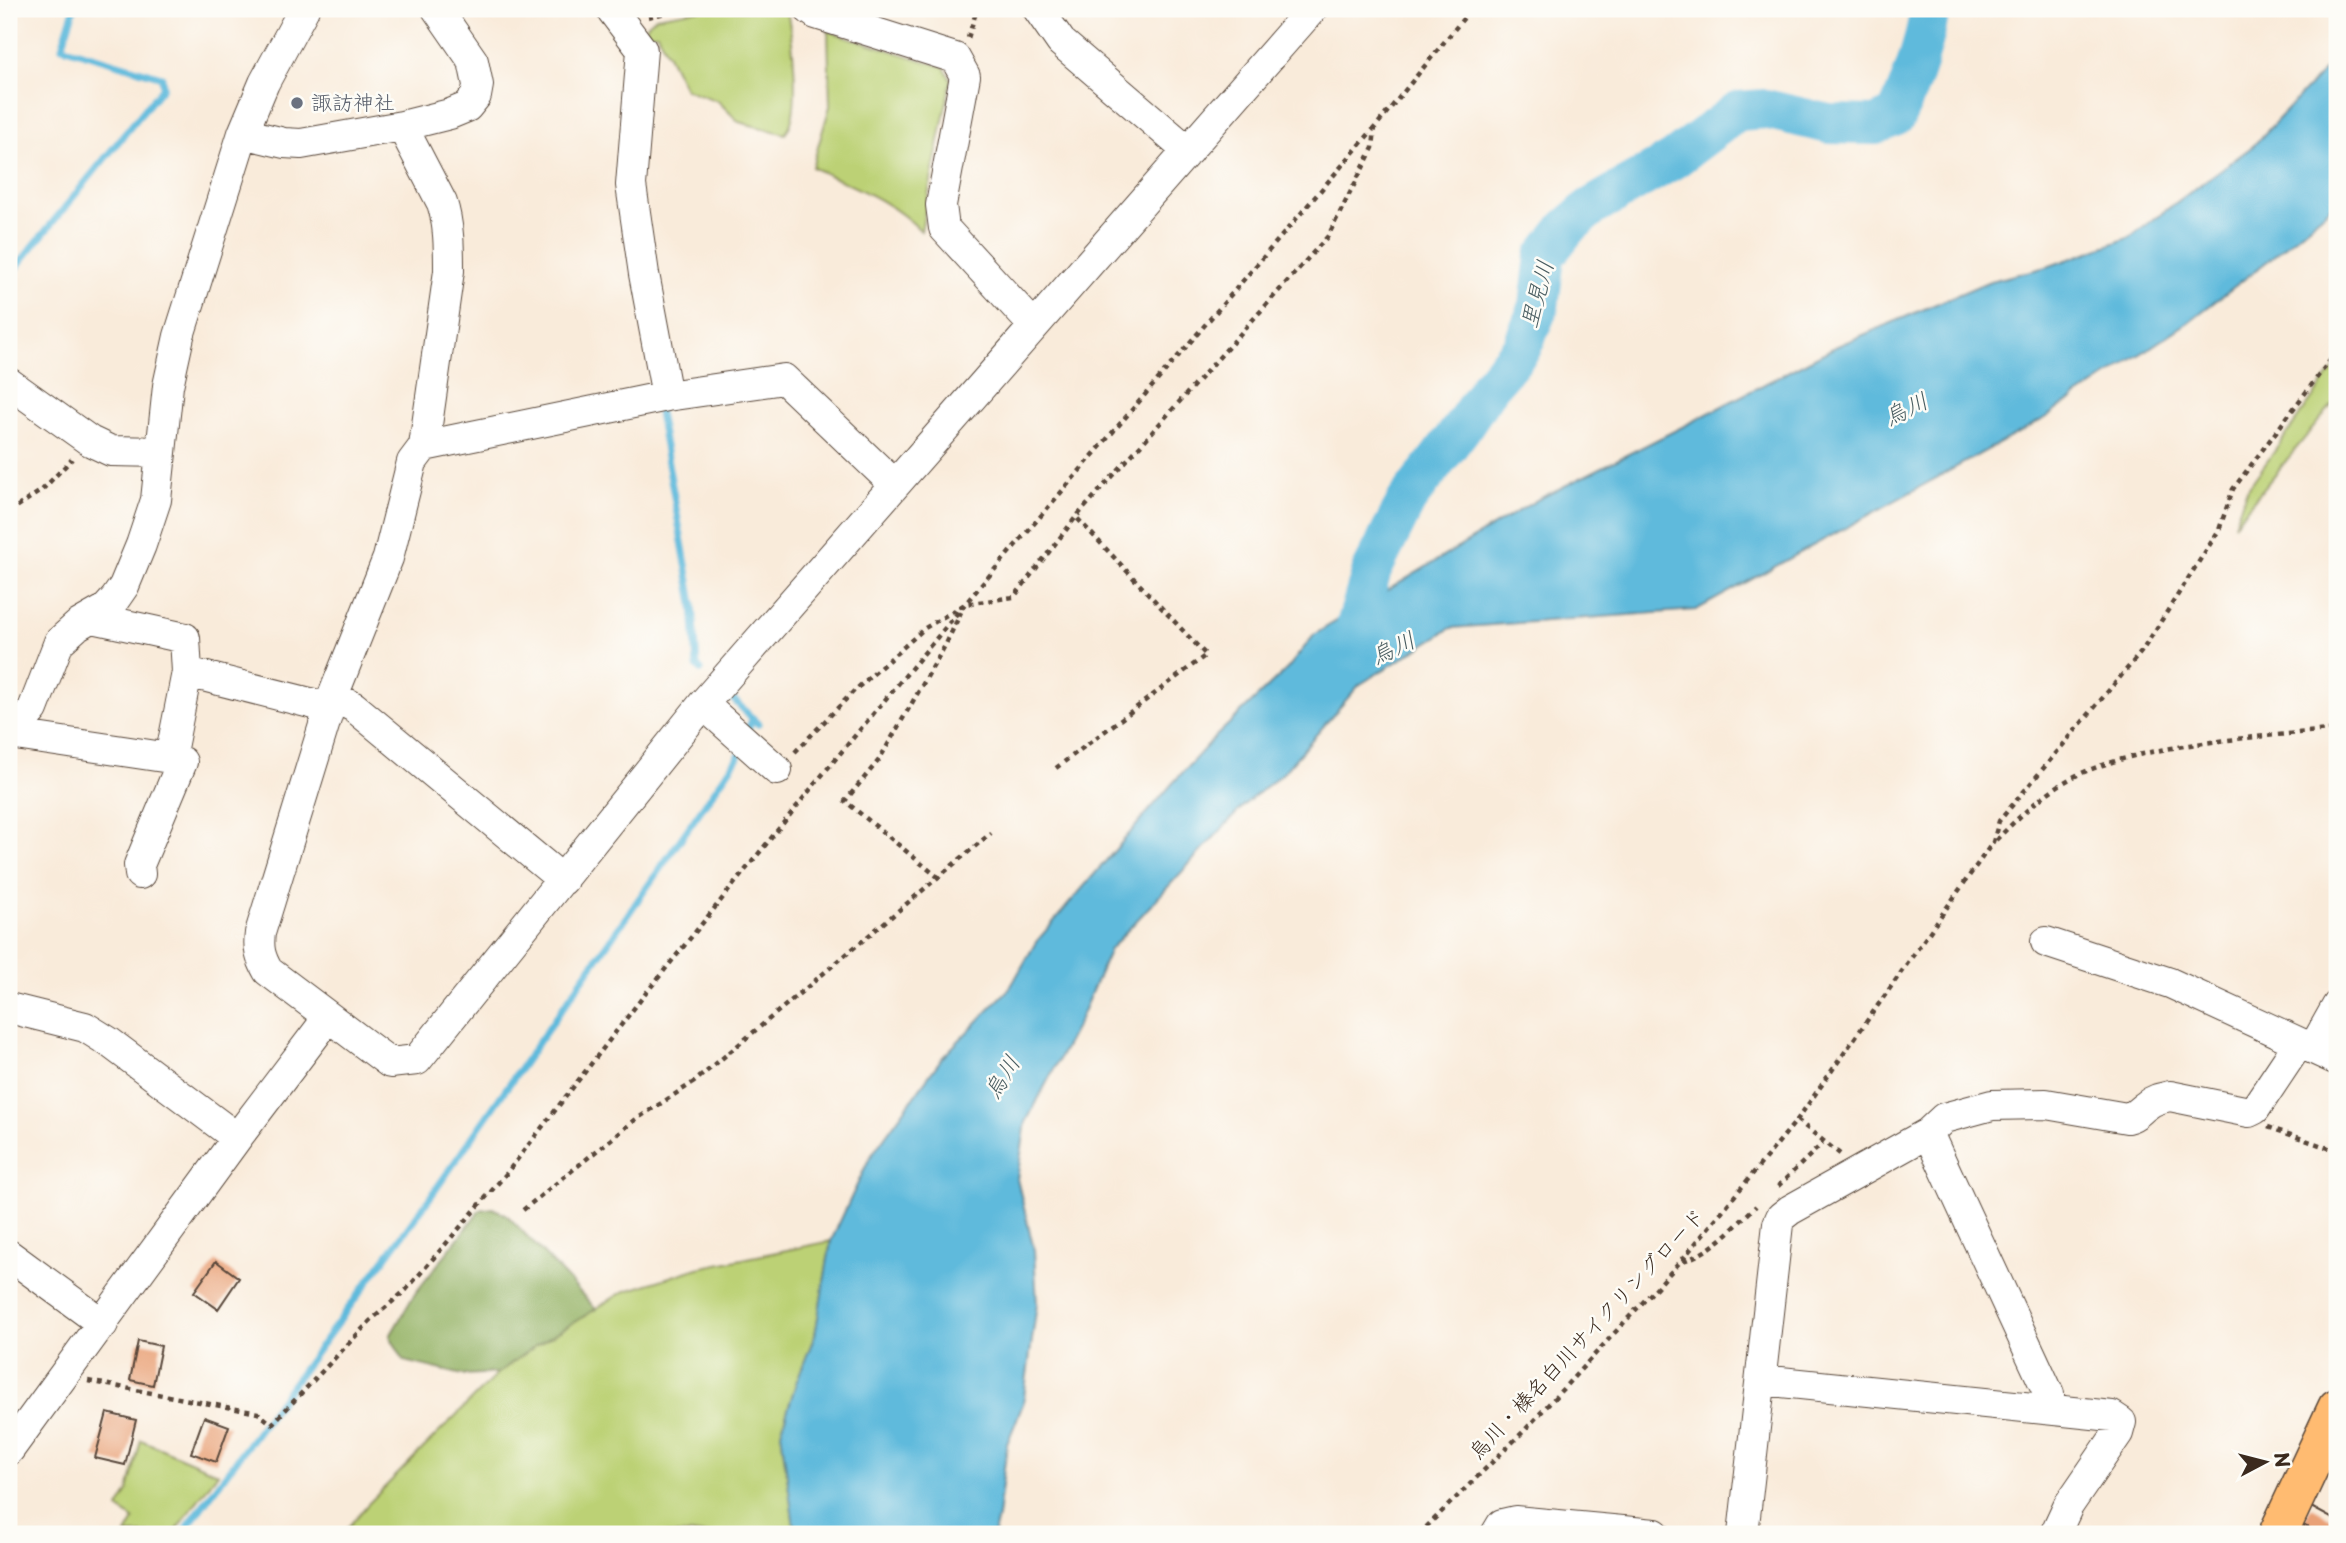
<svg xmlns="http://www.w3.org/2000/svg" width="2346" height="1543" font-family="'Playpen Sans','Klee One',sans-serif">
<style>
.green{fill:#bcd175;stroke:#7c7e4a;stroke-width:2}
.forest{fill:#95b366;stroke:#686e42;stroke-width:2}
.water{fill:#5fbadc;stroke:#4d727d;stroke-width:2}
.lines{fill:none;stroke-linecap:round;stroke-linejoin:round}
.stream{stroke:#5fbadc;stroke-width:7}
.river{stroke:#5fbadc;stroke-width:40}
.building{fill:#e9a177}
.minor-casing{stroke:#58473a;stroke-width:32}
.major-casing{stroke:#58473a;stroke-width:41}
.path{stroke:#58473a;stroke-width:4.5;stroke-dasharray:5 5;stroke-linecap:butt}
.minor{stroke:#fff;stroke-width:30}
.major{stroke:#ffbb71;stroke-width:38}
.worship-dot{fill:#6b7280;stroke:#fdfcf7;stroke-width:2.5}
.labels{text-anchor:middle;stroke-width:5;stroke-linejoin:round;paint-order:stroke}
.worship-label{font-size:21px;fill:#5b616d;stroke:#fdfcf7;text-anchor:start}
.street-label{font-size:21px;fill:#3b2a1e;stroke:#fdfcf7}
.water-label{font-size:23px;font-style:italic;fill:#485c60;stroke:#fdfcf7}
</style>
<rect width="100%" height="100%" fill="#fdfcf7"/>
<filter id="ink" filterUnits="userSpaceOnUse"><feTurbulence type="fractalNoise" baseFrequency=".0143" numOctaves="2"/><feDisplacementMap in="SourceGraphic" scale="14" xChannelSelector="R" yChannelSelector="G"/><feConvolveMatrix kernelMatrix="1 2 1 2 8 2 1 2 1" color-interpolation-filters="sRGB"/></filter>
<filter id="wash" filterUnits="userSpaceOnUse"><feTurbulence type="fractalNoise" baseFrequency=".00686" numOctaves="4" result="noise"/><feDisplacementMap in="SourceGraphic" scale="28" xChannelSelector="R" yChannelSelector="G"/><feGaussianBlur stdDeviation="1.57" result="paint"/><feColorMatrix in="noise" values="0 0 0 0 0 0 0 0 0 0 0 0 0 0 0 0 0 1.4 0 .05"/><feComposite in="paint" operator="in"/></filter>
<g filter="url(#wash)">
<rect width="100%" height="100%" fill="#f9ebda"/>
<!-- green -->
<path class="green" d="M 704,9 L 787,10 C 792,36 803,114 785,134 L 739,122 L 718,101 L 685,89 L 657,33 L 648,33 L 646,26 L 656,17 Z
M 828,31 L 944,67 L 951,80 L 921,231 C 891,200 851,186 812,167 L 830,106 Z
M 2337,364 L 2337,399 L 2234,524 L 2246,491 Z
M 831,1241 L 815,1335 L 796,1383 L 781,1432 L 795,1534 L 342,1534 L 368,1504 L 498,1373 L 535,1346 L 623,1292 L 698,1268 Z
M 141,1440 L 218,1473 L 173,1534 L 126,1534 L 134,1520 L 118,1508 L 128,1491 Z"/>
<!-- forest -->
<path class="forest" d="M 493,1208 L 507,1215 L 596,1309 L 535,1346 L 498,1373 L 463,1375 L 404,1361 L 390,1336 L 414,1295 L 480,1210 Z"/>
<!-- water -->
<path class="water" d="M 2337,57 L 2337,202 L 2265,263 L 2187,323 L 2040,421 L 1696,610 L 1451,628 L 1359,685 L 1283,773 L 1246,803 L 1110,949 L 1079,1021 L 1026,1122 L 1017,1179 L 1034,1250 L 1037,1304 L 1023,1404 L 1007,1444 L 998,1517 L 994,1534 L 795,1534 L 781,1432 L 796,1383 L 815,1335 L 831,1241 L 869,1159 L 942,1058 L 1010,988 L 1036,942 L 1172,784 L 1215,737 L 1287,669 L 1315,634 L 1537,500 L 1690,423 L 1835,347 L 1990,281 L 2047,267 L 2128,238 L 2253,146 Z"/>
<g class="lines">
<!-- stream -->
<path class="stream" d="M 9,276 L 163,87 L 162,77 L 62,47 L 74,9
M 659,412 L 693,604 L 697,666 L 701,670
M 728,694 L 758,724
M 746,733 L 753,718
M 182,1534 L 429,1199 L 738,757 L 741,748"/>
<!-- river -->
<path class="river" d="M 1347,657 L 1372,570 L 1407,500 L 1461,429 L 1491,384 L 1521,349 L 1539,306 L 1545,256 L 1567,228 L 1590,208 L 1674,159 L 1738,111 L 1765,109 L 1829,124 L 1875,125 L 1896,116 C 1912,82 1924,46 1930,9"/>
</g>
<g id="blocks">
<!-- building -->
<path class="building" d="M 216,1261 L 239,1278 L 218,1309 L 194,1292 Z
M 138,1341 L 161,1346 L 153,1385 L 130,1380 Z
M 107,1413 L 136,1420 L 125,1465 L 95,1458 Z
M 204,1417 L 229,1426 L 216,1462 L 191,1453 Z
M 2311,1507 L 2337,1521 L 2337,1534 L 2310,1534 L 2312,1530 L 2302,1524 Z"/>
</g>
</g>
<g filter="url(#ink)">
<use href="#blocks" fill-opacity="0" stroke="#58473a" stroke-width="2"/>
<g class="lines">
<!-- minor casing -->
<g class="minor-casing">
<path id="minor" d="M 611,9 L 642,50 L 631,185 L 644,274 L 667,396
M 809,9 L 816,14 L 955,58 L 965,76 L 941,205 L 944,228 L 1034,326
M 1038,9 L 1061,42 L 1188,151
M 402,126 L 442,203 C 449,224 449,248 449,271 L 424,446 L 412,462 L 388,558 L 333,696 L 260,933 C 258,948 260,957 268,971 L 390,1063 L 417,1060 L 703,704 L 1312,9
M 243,133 L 284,143 L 301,144 L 402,126 L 450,114 L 467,107 L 476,96 L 478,85 L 473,61 L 437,9
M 9,383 L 90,441 L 111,451 L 161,452
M 424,446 L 667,396 L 784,379 L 894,484
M 93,618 L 185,638 L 187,672 L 170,758
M 187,672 L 330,708
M 333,696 L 354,707 L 563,880
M 703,704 L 777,770
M 9,732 L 21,723 L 33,709 L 59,642 L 78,625 L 106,609 L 115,599 L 124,586 L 141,545 L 156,500 L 168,386 L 179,336 L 243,133 L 264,83 L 304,9
M 9,734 L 170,758 L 182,762 L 139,865 L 140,874
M 2046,942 L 2170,983 L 2337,1060
M 9,1008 L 85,1027 L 109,1042 L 237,1138
M 2313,1049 L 2337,1006
M 1928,1133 L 2049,1394 L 2049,1408
M 9,1255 L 103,1324
M 1762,1380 L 2112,1416 L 2121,1422 L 2118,1433 L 2068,1506 L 2055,1534
M 9,1450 L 237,1138 L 328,1018
M 1496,1534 L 1502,1524 L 1515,1521 L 1655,1534
M 1743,1534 L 1778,1224 L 1781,1217 L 1790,1210 L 1928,1133 L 1944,1118 L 1992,1105 L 2046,1104 L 2127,1118 C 2137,1116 2139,1110 2147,1105 C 2154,1099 2161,1098 2170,1096 L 2249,1112 L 2255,1109 L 2299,1043"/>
</g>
<!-- major casing -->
<g class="major-casing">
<path id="major" d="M 2278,1534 L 2337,1408"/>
</g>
<!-- path -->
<path class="path" d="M 648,17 L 682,9
M 968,38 L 977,9
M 9,512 L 42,490 L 72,459
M 795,752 L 854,691 L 925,628 L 965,604 L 1014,597 L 1076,517 L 1328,236 L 1373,148 L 1375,128
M 1056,768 L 1206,655 L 1076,517
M 1996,840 C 2023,813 2052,784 2089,770 C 2165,741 2257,738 2337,729
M 939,878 L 845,801 L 879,760 L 946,644 L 961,612
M 1797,1120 L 1840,1154
M 2268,1127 L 2337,1151
M 1778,1186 L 1823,1143
M 523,1210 L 635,1120 L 694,1082 L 991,833
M 1683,1261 C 1713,1252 1734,1227 1756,1206
M 88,1381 L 258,1413 L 272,1424 L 370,1321 L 406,1290 L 506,1174 L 642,998 L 818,780 L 965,604 L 1376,126 L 1471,9
M 1419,1534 L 1523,1432 L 1681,1261 L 1797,1120 L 1993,842 L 1999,821 L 2142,651 L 2219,530 L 2233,489 L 2337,351"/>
<!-- minor -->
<use href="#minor" class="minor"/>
<!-- major -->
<use href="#major" class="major"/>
</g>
</g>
<!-- markers -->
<circle class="worship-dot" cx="297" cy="103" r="7"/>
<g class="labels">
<!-- worship labels -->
<g class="worship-label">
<text x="311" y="110">諏訪神社</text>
</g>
<!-- street labels -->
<g class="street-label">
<text transform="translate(1587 1334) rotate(-47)" y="7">烏川・榛名白川サイクリングロード</text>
</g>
<!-- water labels -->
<g class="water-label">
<text transform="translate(1537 294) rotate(-75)" y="8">里見川</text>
<text transform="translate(1906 409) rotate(-26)" y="8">烏川</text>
<text transform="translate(1393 648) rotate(-25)" y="8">烏川</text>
<text transform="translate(1002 1077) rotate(-58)" y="8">烏川</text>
</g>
</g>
<!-- margin -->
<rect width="2346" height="1543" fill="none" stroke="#fdfcf7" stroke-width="35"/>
<!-- north arrow -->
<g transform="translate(2265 1462) rotate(83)" stroke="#fdfcf7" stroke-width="5" paint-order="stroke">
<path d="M0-5L12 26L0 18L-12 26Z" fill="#3b2a1e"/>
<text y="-10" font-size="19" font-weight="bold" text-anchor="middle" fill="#3b2a1e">N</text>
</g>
</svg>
